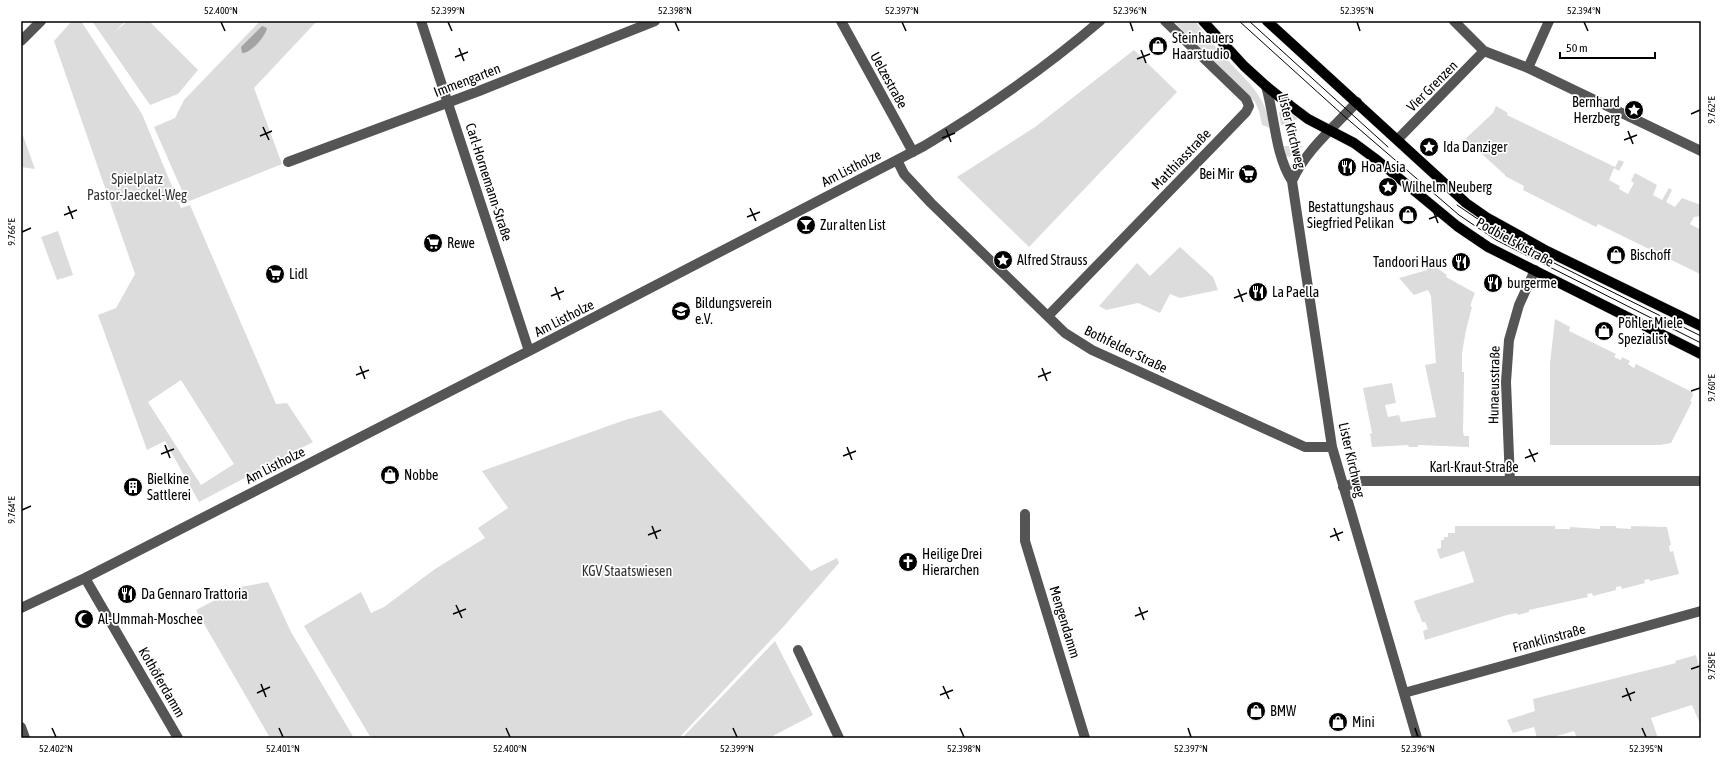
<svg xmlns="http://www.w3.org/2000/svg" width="1722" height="759" font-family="'Asap Condensed',sans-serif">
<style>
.green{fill:#dcdcdc;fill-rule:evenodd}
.water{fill:#a3a3a3}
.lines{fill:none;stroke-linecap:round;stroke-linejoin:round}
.major-casing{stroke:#dbdbdb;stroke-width:11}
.minor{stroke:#555;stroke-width:10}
.major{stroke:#000;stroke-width:10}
.tram{stroke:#000;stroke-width:1}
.ticks{fill:none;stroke:#000;stroke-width:1.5}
.labels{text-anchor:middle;stroke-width:3.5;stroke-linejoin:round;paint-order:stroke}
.poi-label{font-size:14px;fill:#000;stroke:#fff;text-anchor:start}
.street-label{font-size:14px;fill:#000;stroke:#fff}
.park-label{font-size:14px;fill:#333;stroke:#fff}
.neatline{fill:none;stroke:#000;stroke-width:1.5}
.ticks-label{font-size:10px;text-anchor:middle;fill:#000}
</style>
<rect width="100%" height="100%" fill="#fff"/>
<!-- green -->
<path class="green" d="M 72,21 L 81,21 L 142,114 L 181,208 L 190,205 L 276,404 L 287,403 L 313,442 L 199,502 L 165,441 L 147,450 L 98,315 L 116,308 L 135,274 L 54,41 ZM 181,380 L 234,464 L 201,485 L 148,402 Z
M 92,21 L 125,21 L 115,32 L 127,21 L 149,21 L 198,70 L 178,94 L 150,105 Z
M 260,21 L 317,21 L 254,88 L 282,164 L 187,202 L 154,127 L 175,118 L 184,100 Z
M 1173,21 L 1195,21 C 1206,36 1218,50 1231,64 C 1251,85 1266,97 1270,128 L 1262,125 L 1259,111 L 1255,102 Z
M 1134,50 L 1177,92 L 1029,247 L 957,177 L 1035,127 Z
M 1496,106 L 1508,113 L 1507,115 L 1615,167 L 1619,160 L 1624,162 L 1619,171 L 1614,168 L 1609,180 L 1620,186 L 1619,189 L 1628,194 L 1634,183 L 1631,181 L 1635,173 L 1657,185 L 1653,195 L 1662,200 L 1669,188 L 1672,190 L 1666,202 L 1675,207 L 1682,198 L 1701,205 L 1701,216 L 1694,217 L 1690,224 L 1699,229 L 1701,225 L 1700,274 L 1598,224 L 1596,227 L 1523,190 L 1524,186 L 1505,176 L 1505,175 L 1471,144 L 1470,145 L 1464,140 L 1493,113 Z
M 1283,108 L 1285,109 L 1298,119 L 1281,125 L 1279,113 Z
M 21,130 L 35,169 L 21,167 Z
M 1284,146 L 1303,146 L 1289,157 L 1286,156 Z
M 58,231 L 73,275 L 57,280 L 41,237 Z
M 1180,247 L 1213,277 L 1218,290 L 1180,298 L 1170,294 L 1160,313 L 1138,303 L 1106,310 L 1099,306 L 1137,263 L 1150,276 Z
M 1431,264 L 1447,275 L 1446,277 L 1475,293 L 1470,306 L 1472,307 L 1466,330 L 1462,353 L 1462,372 L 1464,372 L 1464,377 L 1463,431 L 1464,436 L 1469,436 L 1469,447 L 1418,445 L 1418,447 L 1409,447 L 1408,445 L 1372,447 L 1370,434 L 1372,433 L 1363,388 L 1392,383 L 1396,403 L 1385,405 L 1388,417 L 1399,415 L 1401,422 L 1436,417 L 1425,365 L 1436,363 L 1431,296 L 1428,290 L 1414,295 L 1399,278 L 1427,270 Z
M 1555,319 L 1570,327 L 1569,331 L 1616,354 L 1614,357 L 1621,360 L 1622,357 L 1630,361 L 1628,364 L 1634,368 L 1636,364 L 1692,392 L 1693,395 L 1690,401 L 1692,402 L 1671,443 L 1660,445 L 1550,445 L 1550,363 Z
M 661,410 L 811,571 L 837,558 L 839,563 L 784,626 L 679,738 L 371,738 L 304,626 L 361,592 L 371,613 L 384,607 L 435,569 L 485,538 L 478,528 L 508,508 L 482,471 L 625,420 Z
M 1455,526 L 1555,526 L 1555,529 L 1570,529 L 1570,527 L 1600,529 L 1600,526 L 1616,526 L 1616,528 L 1631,529 L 1631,526 L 1667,527 L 1671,545 L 1669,546 L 1670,552 L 1673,551 L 1679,574 L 1650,581 L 1649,579 L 1644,580 L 1645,583 L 1622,589 L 1621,586 L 1616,587 L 1616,590 L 1593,596 L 1592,593 L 1587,594 L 1588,597 L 1529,610 L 1529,612 L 1518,615 L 1517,613 L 1507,615 L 1425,640 L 1423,631 L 1428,629 L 1425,622 L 1422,622 L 1419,613 L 1418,613 L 1414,601 L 1474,582 L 1464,551 L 1440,559 L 1437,549 L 1441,548 L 1441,540 L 1444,540 L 1444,537 L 1448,537 L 1448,533 L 1455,533 Z
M 268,582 L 291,632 L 354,738 L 270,738 L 196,610 L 240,587 Z
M 775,641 L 813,715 L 769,738 L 682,738 Z
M 1696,655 L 1701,675 L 1701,726 L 1692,705 L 1651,718 L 1658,738 L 1577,738 L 1574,731 L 1550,738 L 1537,738 L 1534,727 L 1513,733 L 1507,720 L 1535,711 L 1533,699 L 1676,663 L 1675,661 Z"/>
<!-- water -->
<path class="water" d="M 262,26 L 267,28 C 266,36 250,54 242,53 L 241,47 Z"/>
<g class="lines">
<!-- major casing -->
<g class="major-casing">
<path id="major" d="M 1203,21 L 1244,66 L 1266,86 L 1292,107 L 1308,119 L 1354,143 L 1377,160 L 1457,226 L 1488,247 L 1701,354
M 1267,21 L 1466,203 L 1486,217 L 1547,251 L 1701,326"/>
</g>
<!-- minor -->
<path class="minor" d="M 421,21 L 529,351
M 841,21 L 913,152
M 1454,21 L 1484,51 L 1528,68 L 1701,151
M 21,41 L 41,21
M 1528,68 L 1549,21
M 1266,86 C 1275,117 1275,155 1292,181 L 1332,447 L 1417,738
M 1398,139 L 1484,51
M 897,160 L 904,174 L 931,203 L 1065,333 L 1092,350 L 1305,447 L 1332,447
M 288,162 L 479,91 L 655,21
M 1292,181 C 1306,150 1334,127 1357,102
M 1048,316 L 1220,139 L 1246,112 L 1249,106 L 1246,99 L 1165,21
M 1510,481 L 1506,382 L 1509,340 L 1519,305 L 1535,270
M 1343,487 L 1361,481 L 1701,481
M 1025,514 L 1025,541 L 1085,738
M 85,578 L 178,738
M 21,608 L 85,578 L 529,351 L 924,146 C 986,109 1045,68 1100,21
M 798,650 L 839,738
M 1404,693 L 1701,611
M 21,727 L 25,738"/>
<!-- major -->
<use href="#major" class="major"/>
<!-- tram -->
<path class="tram" d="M 1239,21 L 1344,116 L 1459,215 L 1496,240 L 1701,343
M 1249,21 L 1388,147
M 1457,205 L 1500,234 L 1538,255 L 1701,336"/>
</g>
<!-- ticks -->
<path class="ticks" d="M 221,22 L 225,31M 448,22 L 452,31M 675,22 L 679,31M 902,22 L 906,31M 1130,22 L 1133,31M 1357,22 L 1360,31M 1584,22 L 1588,31M 459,48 L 464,61M 1141,50 L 1146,63M 455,57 L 468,52M 1137,59 L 1150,54M 1691,114 L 1700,110M 263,127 L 269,140M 946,129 L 951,142M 1628,131 L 1633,144M 260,136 L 272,131M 942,138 L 955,133M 1624,140 L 1637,135M 68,206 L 73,219M 750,208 L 756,221M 1433,210 L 1438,223M 64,215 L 77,210M 747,217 L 760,212M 1429,219 L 1442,214M 22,232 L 31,228M 555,287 L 560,300M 1238,289 L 1243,302M 551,296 L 564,291M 1234,298 L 1247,293M 360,366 L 365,379M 1042,368 L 1047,381M 356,375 L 369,370M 1038,377 L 1051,372M 1691,391 L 1700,388M 165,445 L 170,458M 847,447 L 852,460M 1529,449 L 1535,462M 161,454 L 174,449M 843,456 L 856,451M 1525,458 L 1538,453M 22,510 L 31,506M 652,526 L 657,539M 1334,528 L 1339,541M 648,535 L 661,530M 1330,537 L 1343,532M 456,605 L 462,618M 1139,607 L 1144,620M 453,614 L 466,609M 1135,616 L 1148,611M 1691,669 L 1700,666M 261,684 L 266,697M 943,686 L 949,699M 1626,688 L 1631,701M 257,693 L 270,687M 940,695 L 953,690M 1622,697 L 1635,692M 52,728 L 56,737M 279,728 L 283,737M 506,728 L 510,737M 733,728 L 737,737M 960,728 L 964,737M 1188,728 L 1191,737M 1415,728 L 1418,737M 1642,728 L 1646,737"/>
<!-- icons -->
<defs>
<g id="shop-disc" transform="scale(1)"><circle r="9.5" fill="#000" stroke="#fff"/><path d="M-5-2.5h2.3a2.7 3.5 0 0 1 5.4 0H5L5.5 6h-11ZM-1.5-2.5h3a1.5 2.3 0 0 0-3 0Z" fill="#fff"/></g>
<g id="sight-disc" transform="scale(1)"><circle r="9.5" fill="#000" stroke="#fff"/><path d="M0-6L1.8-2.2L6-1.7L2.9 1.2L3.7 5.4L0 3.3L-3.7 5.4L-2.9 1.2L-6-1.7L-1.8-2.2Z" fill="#fff"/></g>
<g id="restaurant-disc" transform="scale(1)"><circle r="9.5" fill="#000" stroke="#fff"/><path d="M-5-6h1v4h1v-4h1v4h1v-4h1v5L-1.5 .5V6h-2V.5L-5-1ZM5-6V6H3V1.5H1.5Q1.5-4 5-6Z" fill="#fff"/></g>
<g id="supermarket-disc" transform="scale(1)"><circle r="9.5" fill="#000" stroke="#fff"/><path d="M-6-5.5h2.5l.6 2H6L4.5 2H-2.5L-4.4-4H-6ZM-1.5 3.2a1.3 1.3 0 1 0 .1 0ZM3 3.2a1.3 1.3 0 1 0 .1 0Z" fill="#fff"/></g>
<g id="bar-disc" transform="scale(1)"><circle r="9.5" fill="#000" stroke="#fff"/><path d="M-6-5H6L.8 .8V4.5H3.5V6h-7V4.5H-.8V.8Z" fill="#fff"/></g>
<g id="university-disc" transform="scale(1)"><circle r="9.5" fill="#000" stroke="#fff"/><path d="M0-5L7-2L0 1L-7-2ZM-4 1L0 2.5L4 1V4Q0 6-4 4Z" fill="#fff"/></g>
<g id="building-disc" transform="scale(1)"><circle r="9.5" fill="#000" stroke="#fff"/><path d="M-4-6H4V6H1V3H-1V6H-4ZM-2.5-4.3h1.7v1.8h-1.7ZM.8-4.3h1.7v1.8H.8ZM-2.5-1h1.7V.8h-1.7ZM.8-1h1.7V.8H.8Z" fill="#fff"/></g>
<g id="church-disc" transform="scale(1)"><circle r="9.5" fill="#000" stroke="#fff"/><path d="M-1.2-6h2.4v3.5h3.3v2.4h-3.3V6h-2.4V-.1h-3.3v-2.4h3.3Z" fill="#fff"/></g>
<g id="mosque-disc" transform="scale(1)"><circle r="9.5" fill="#000" stroke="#fff"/><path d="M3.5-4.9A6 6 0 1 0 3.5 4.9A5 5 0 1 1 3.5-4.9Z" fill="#fff"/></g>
</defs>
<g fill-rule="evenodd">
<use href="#shop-disc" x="1158" y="46"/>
<use href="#sight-disc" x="1634" y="110"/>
<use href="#sight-disc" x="1429" y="147"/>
<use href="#restaurant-disc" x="1347" y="167"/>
<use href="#supermarket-disc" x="1248" y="174"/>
<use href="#sight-disc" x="1388" y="187"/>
<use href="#shop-disc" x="1408" y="215"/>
<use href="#bar-disc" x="806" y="225"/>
<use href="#supermarket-disc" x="433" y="243"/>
<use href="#shop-disc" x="1616" y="255"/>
<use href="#sight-disc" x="1003" y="260"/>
<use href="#restaurant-disc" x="1461" y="262"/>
<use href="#supermarket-disc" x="275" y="274"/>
<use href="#restaurant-disc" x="1493" y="283"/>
<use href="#restaurant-disc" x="1258" y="292"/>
<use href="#university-disc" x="681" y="311"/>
<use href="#shop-disc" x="1604" y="331"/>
<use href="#shop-disc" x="390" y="475"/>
<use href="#building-disc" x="133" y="487"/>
<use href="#church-disc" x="908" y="562"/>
<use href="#restaurant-disc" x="127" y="594"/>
<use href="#mosque-disc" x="84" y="619"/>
<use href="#shop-disc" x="1256" y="711"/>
<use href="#shop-disc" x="1338" y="722"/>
</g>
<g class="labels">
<!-- poi labels -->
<g class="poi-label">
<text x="1172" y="43">Steinhauers<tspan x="1172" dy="16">Haarstudio</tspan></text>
<text x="1620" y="107" text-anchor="end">Bernhard<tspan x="1620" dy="16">Herzberg</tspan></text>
<text x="1443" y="152">Ida Danziger</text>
<text x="1361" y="172">Hoa Asia</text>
<text x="1234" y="179" text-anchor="end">Bei Mir</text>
<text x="1402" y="192">Wilhelm Neuberg</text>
<text x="1394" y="212" text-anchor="end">Bestattungshaus<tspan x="1394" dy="16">Siegfried Pelikan</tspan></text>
<text x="820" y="230">Zur alten List</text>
<text x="447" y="248">Rewe</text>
<text x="1630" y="260">Bischoff</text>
<text x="1017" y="265">Alfred Strauss</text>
<text x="1447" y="267" text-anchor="end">Tandoori Haus</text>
<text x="289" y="279">Lidl</text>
<text x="1507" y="288">burgerme</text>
<text x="1272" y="297">La Paella</text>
<text x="695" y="308">Bildungsverein<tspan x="695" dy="16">e.V.</tspan></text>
<text x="1618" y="328">Pöhler Miele<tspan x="1618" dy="16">Spezialist</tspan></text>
<text x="404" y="480">Nobbe</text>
<text x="147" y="484">Bielkine<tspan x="147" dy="16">Sattlerei</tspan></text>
<text x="922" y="559">Heilige Drei<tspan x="922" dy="16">Hierarchen</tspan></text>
<text x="141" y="599">Da Gennaro Trattoria</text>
<text x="98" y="624">Al-Ummah-Moschee</text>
<text x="1270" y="716">BMW</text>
<text x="1352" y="727">Mini</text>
</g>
<!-- street labels -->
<g class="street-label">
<text transform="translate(467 80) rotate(-21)" y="5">Immengarten</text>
<text transform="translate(889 80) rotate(61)" y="5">Uelzestraße</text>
<text transform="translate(1432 86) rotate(-45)" y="5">Vier Grenzen</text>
<text transform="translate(1292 131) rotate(76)" y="5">Lister Kirchweg</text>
<text transform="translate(1181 159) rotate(-46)" y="5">Matthiasstraße</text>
<text transform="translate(851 168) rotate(-27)" y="5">Am Listholze</text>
<text transform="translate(489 182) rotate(72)" y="5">Carl-Hornemann-Straße</text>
<text transform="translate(1515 242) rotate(29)" y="5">Podbielskistraße</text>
<text transform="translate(564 318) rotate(-27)" y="5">Am Listholze</text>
<text transform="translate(1126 349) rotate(26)" y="5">Bothfelder Straße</text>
<text transform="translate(1494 385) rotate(-89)" y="5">Hunaeusstraße</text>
<text transform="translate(1352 460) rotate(77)" y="5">Lister Kirchweg</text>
<text transform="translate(275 465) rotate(-27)" y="5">Am Listholze</text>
<text x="1474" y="472">Karl-Kraut-Straße</text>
<text transform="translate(1065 622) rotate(73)" y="5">Mengendamm</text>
<text transform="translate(1549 638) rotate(-15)" y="5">Franklinstraße</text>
<text transform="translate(162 682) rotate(60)" y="5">Kothöferdamm</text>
</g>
<!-- park labels -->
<g class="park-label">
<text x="137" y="184">Spielplatz<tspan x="137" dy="16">Pastor-Jaeckel-Weg</tspan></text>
<text x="627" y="576">KGV Staatswiesen</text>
</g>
</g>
<!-- border -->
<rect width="1722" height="759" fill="none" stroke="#ffffff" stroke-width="44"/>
<!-- scale -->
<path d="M1560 52v6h95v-6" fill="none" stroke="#000000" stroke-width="2"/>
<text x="1566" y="52" font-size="12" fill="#000000" stroke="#ffffff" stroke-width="3" paint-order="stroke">50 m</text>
<rect x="22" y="22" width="1678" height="715" class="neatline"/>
<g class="ticks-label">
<text x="221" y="14">52.400°N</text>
<text x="448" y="14">52.399°N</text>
<text x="675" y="14">52.398°N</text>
<text x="902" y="14">52.397°N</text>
<text x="1130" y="14">52.396°N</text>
<text x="1357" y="14">52.395°N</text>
<text x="1584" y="14">52.394°N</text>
<text transform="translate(1711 110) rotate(-90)" y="4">9.762°E</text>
<text transform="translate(11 232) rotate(-90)" y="4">9.766°E</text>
<text transform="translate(1711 388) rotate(-90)" y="4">9.760°E</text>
<text transform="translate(11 510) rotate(-90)" y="4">9.764°E</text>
<text transform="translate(1711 666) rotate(-90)" y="4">9.758°E</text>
<text x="56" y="752">52.402°N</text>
<text x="283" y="752">52.401°N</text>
<text x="510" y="752">52.400°N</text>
<text x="737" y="752">52.399°N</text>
<text x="964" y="752">52.398°N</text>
<text x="1191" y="752">52.397°N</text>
<text x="1418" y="752">52.396°N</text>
<text x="1646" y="752">52.395°N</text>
</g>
</svg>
